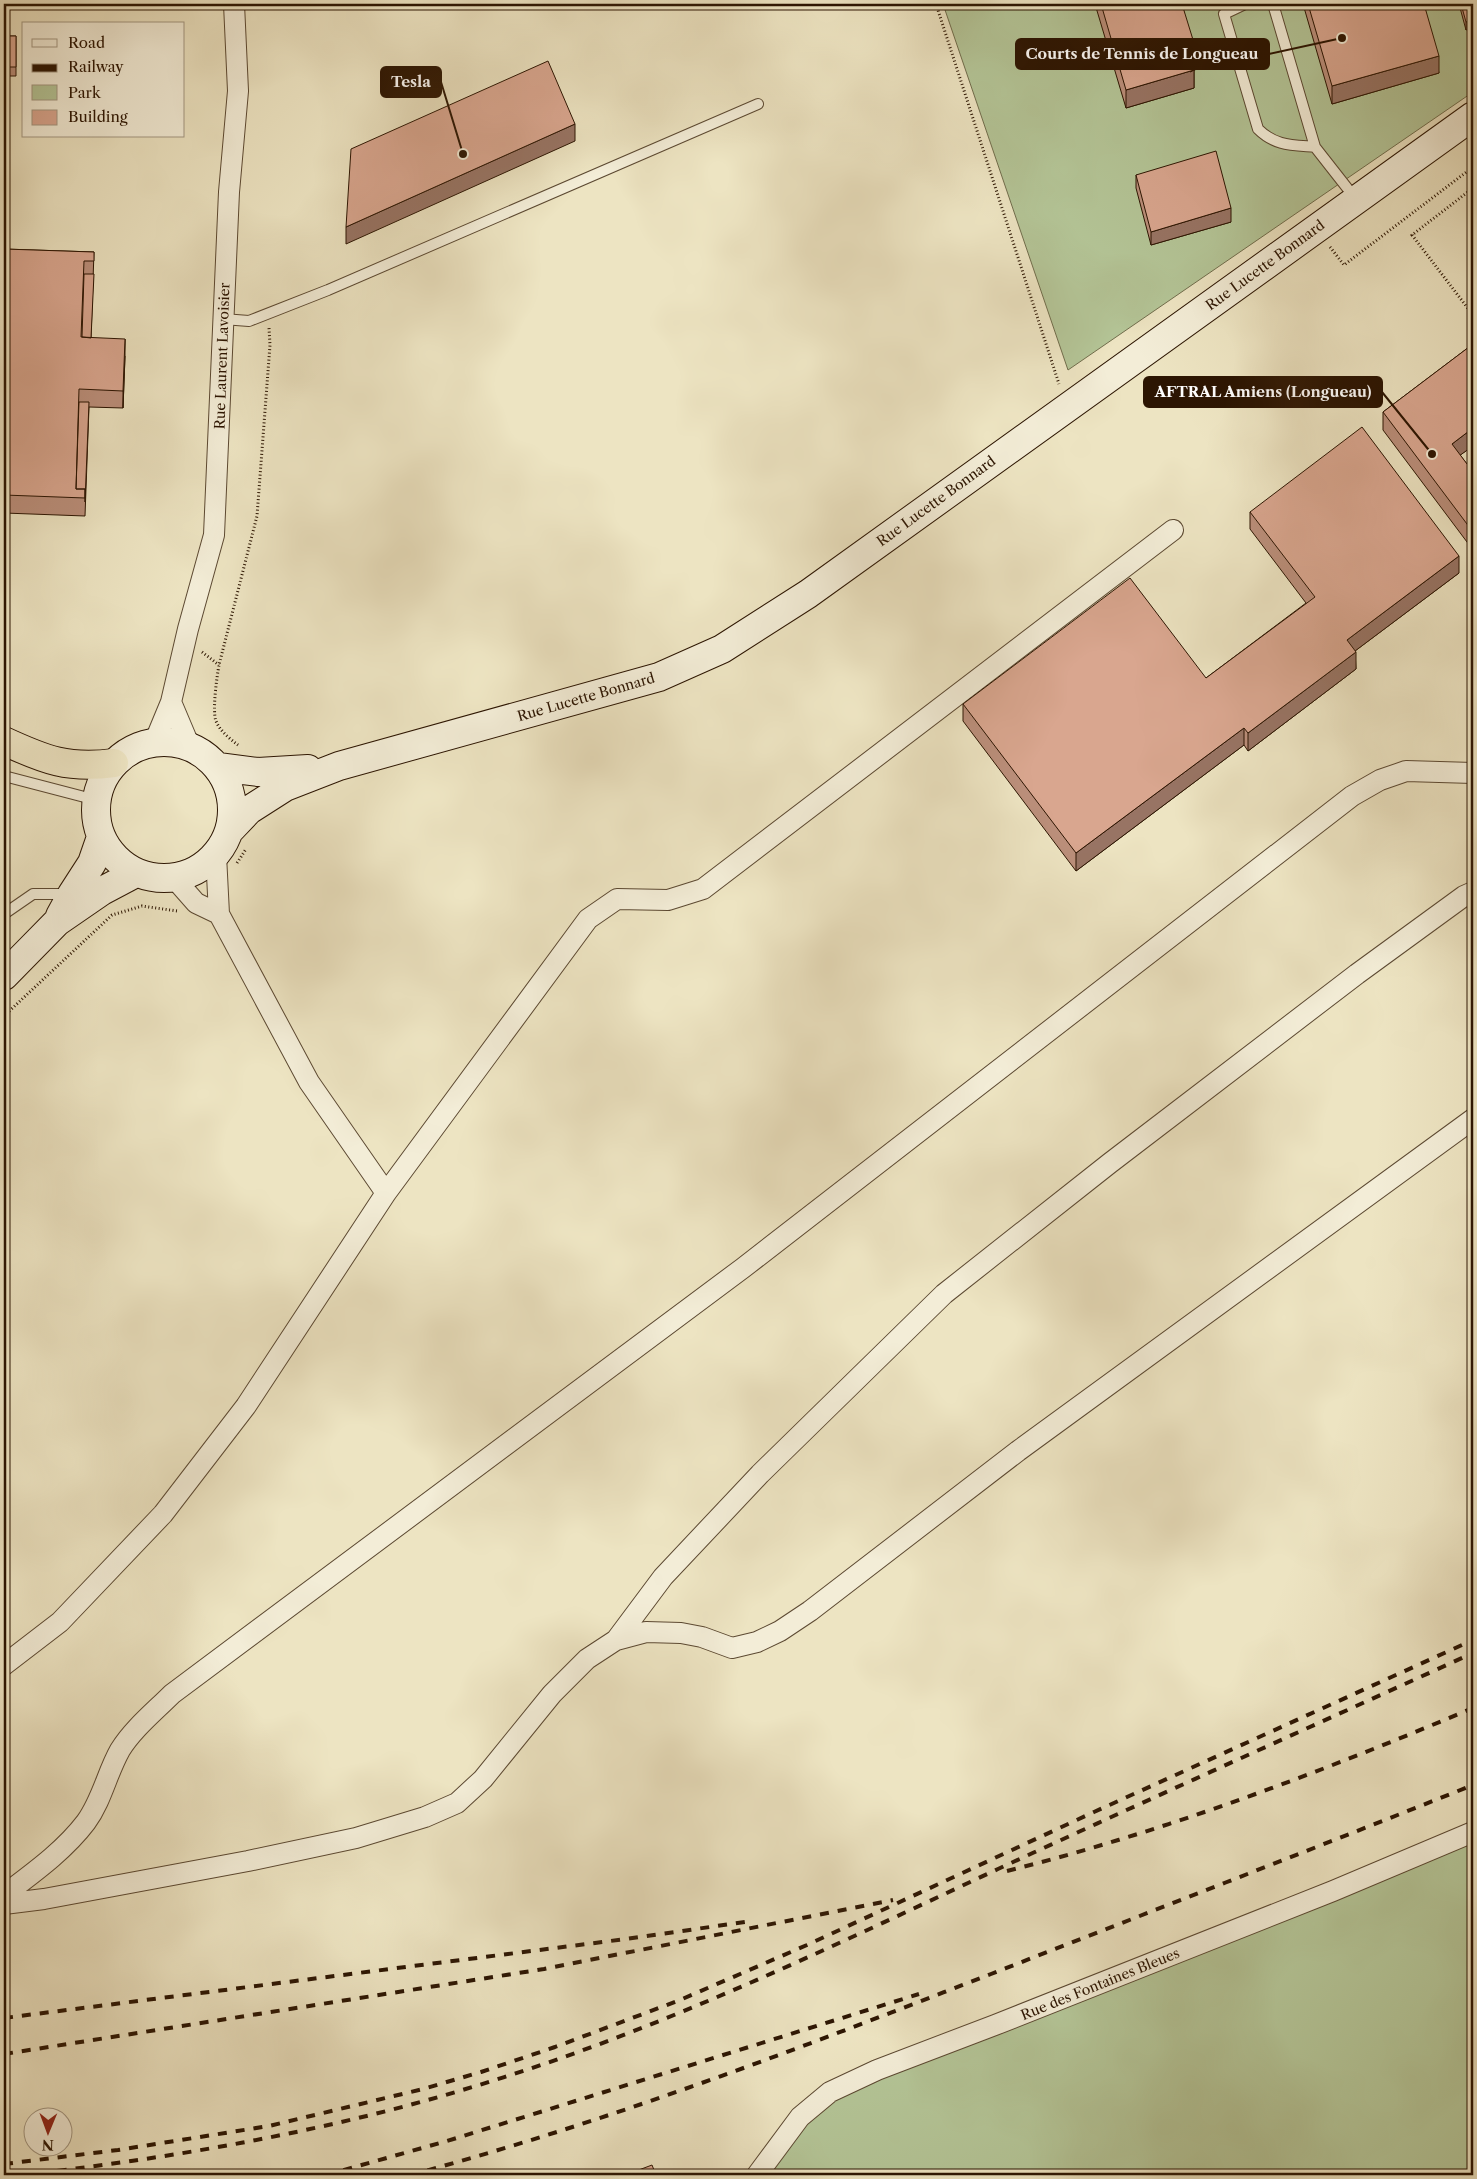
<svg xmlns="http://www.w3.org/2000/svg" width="1477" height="2179" font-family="'Libre Caslon Text',serif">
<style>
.green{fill:#b4c597;stroke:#706d4c}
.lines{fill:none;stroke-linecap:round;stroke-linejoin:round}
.lane-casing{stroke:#5c4932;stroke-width:12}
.street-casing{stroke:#5c4932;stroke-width:22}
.secondary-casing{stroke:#2c1502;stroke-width:30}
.highway-casing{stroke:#2c1502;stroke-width:30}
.path{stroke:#2c1502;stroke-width:3;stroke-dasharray:1 2.5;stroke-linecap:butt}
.lane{stroke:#f3edd7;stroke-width:10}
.street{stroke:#f3edd7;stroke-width:20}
.secondary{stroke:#f3edd7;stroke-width:28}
.highway{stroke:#ede4c2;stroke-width:28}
.rail{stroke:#2c1502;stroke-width:4;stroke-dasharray:9 9;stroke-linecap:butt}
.wall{fill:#bb8f7b;stroke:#2c1502}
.shaded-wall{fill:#987464;stroke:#2c1502}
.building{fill:#d9a68f;stroke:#2c1502}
.labels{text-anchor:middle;stroke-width:5;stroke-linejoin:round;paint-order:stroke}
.street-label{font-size:14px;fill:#2c1502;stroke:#f3edd7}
.leader{fill:none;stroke:#2c1502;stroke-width:2}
.callout-dot{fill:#2c1502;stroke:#f3edd7;stroke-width:2}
.callout{fill:#2c1502;stroke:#2c1502;stroke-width:2}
.callout-label{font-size:15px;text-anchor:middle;font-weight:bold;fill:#fff}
</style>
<rect width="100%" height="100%" fill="#ede4c2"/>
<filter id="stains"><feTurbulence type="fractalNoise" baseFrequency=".004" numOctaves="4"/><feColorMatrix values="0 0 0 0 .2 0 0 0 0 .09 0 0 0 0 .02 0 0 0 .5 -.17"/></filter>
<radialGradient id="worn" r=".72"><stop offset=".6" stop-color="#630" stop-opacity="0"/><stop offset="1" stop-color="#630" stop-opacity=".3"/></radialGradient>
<!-- green -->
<path class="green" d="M 943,4 L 1473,4 L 1473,92 L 1068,370 Z
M 1473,1832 L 1473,2175 L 757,2175 L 830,2092 Z"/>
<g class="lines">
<!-- lane casing -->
<g class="lane-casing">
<path id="lane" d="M 1245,4 L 1224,14 L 1258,129 C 1275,146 1292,145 1315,147
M 1273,4 L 1315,147 L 1355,198
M 223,319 L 249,321 L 328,290 L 758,104
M 4,776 L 96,800
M 4,914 L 33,894 L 69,894"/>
</g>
<!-- street casing -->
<g class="street-casing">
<path id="street" d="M 171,702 L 190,747
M 154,743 L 171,702 L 188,629 L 214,535 L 229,192 L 238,91 L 234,4
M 216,855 L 219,914 L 309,1082 L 386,1193
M 174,878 L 196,903 L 219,914
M 616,1640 L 663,1577 L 760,1474 L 944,1294 L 1110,1163 L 1357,974 L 1464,896 L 1473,892
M 4,1665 L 60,1622 L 163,1514 L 246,1406 L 386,1193 L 588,919 L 617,899 L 668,900 L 703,889 L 1173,530
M 4,1895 C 33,1873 64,1851 86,1822 C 102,1800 107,1773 120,1750 C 133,1729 154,1712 172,1694 L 743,1268 L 1352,796 L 1380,780 L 1406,771 L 1473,773
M 4,1904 L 44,1899 L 248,1861 L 356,1838 L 425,1817 L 457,1803 L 483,1779 L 552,1694 L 587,1659 L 616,1640 L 646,1632 L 681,1633 L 702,1637 L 732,1648 L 757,1642 L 780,1631 L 810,1611 L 1018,1451 L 1473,1119
M 757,2175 L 800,2117 L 830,2092 L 877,2070 L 995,2025 L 1333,1891 L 1473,1832"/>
</g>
<!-- secondary casing -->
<g class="secondary-casing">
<path id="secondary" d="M96 810a68 68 0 1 1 136 0a68 68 0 1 1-136 0Z
M 218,767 L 258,772 L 308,769
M 230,830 L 249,810 L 285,787 L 339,766 L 659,677 L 722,649 L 808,594 L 1473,116
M 60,916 L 72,894 L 92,863 L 101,837
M 4,976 L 57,922 L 102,891 L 136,873"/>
</g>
<!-- highway casing -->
<g class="highway-casing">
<path id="highway" d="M 4,741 C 45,760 68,769 114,763"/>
</g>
<!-- path -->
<path class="path" d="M 936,4 L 1059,384
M 1473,188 L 1412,235 L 1473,315
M 1330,247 L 1344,265 L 1473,167
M 202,652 L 219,665
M 238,745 C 230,739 220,731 216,721 C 212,711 217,676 219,665 L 257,516 L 270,345 L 269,328
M 237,863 L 246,849
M 4,1016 L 112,915 L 142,906 L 177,911"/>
<!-- lane -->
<use href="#lane" class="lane"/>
<!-- street -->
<use href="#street" class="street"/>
<!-- secondary -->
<use href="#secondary" class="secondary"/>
<!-- highway -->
<use href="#highway" class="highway"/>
<!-- rail -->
<path class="rail" d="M 1007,1871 C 1167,1831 1321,1772 1473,1708
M 4,2018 L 626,1939 L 752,1921
M 4,2054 L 544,1969 L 893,1900
M 4,2164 L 118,2150 L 269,2126 L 423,2089 L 481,2072 L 555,2047 L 680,2000 L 807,1945 L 1094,1812 L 1473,1640
M 22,2175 C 182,2157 341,2129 495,2080 C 668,2026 833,1946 998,1869 C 1156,1796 1315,1725 1473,1653
M 326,2175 L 447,2141 L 919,1994
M 410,2175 C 609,2122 800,2048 991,1974 C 1152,1911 1313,1849 1473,1785"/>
</g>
<!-- wall -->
<path class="wall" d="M 1095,4 L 1182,4 L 1197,69 L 1194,70 L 1194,88 L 1126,108 Z
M 1303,4 L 1424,4 L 1439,73 L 1332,104 Z
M 1459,4 L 1473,4 L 1466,30 Z
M 4,36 L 16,36 L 16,76 L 4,76 Z
M 1136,175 L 1231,222 L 1151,245 L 1136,188 Z
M 4,249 L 94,252 L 91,338 L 125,356 L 123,408 L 89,407 L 85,516 L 4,513 Z
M 1473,344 L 1473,446 L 1460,455 L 1467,464 L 1473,460 L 1473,550 L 1383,430 L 1383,412 Z
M 1250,512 L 1459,573 L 1355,651 L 1356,669 L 1248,751 L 1244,745 L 1076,871 L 963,721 L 963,704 L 1206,678 L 1306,603 L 1250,529 Z"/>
<!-- shaded-wall -->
<path class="shaded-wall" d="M 1473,19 L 1473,28 L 1466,30 L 1466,22 Z
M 1194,43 L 1194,61 L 1188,62 L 1187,45 Z
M 1439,56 L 1439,73 L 1332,104 L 1332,86 Z
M 1197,65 L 1197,69 L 1190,72 L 1190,67 Z
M 1194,70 L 1194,88 L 1126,108 L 1126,90 Z
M 575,124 L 575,141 L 346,244 L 346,227 Z
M 1231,208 L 1231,222 L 1151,245 L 1151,232 Z
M 125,339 L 125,356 L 123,408 L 123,391 Z
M 1473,428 L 1473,446 L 1452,461 L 1452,444 Z
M 1459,556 L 1459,573 L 1347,657 L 1347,640 Z
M 1356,652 L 1356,669 L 1248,751 L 1248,733 Z
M 1244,728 L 1244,745 L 1076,871 L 1076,853 Z"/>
<!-- building -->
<path class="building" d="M 1101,4 L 1182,4 L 1194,43 L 1187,45 L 1194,70 L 1126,90 Z
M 1308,4 L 1424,4 L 1439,56 L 1332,86 Z
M 1461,4 L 1473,4 L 1473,19 L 1466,22 Z
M 4,36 L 16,36 L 16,67 L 4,67 Z
M 548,61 L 575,124 L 346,227 L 351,149 Z
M 1216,151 L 1231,208 L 1151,232 L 1136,175 Z
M 4,249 L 94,252 L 94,261 L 84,261 L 81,337 L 125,339 L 123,391 L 79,389 L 76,489 L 85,489 L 85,498 L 4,495 Z
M 84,274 L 94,274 L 91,338 L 82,337 Z
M 1473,344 L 1473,428 L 1452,444 L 1467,464 L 1473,460 L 1473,532 L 1383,412 Z
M 79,402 L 89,402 L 85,502 L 85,489 L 76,489 Z
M 1362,427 L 1459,556 L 1347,640 L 1356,652 L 1248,733 L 1244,728 L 1076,853 L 963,704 L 1130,578 L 1206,678 L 1315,597 L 1250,512 Z
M 652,2165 L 656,2175 L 628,2175 L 628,2174 Z"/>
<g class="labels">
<!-- street labels -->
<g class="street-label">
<text transform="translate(1265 265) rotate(-36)" y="5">Rue Lucette Bonnard</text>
<text transform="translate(222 356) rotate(-88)" y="5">Rue Laurent Lavoisier</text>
<text transform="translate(936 501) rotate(-36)" y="5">Rue Lucette Bonnard</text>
<text transform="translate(586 697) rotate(-16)" y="5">Rue Lucette Bonnard</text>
<text transform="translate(1100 1984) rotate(-22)" y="5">Rue des Fontaines Bleues</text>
</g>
</g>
<!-- callouts -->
<path class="leader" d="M1342 38L1269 54M463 154L441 82M1432 454L1382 392"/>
<g class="callout-dot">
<circle cx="1342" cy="38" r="5"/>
<circle cx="463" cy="154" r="5"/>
<circle cx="1432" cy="454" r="5"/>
</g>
<g class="callout">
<rect x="1016" y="39" width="253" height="30" rx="5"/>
<rect x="381" y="67" width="60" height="30" rx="5"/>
<rect x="1144" y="377" width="238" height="30" rx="5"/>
</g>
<g class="callout-label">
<text x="1142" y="59">Courts de Tennis de Longueau</text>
<text x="411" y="87">Tesla</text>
<text x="1263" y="397">AFTRAL Amiens (Longueau)</text>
</g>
<!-- margin -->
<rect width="1477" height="2179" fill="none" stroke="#ede4c2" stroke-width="20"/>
<rect x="5" y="5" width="1467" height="2169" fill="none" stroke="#2c1502" stroke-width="2.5"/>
<rect x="10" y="10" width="1457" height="2159" fill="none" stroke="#2c1502"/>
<!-- legend -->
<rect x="22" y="22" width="162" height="115" fill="#f3edd7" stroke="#a39782"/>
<rect x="32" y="39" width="25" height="8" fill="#f3edd7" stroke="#a39782"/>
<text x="68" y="48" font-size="15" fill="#2c1502">Road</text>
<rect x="32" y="64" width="25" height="8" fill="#2c1502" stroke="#a39782"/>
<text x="68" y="72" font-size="15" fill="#2c1502">Railway</text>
<rect x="32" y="85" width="25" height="15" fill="#b4c597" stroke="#a39782"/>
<text x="68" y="98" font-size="15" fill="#2c1502">Park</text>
<rect x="32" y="110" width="25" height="15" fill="#d9a68f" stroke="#a39782"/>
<text x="68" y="122" font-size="15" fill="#2c1502">Building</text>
<!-- north arrow -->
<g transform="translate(48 2132) rotate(181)"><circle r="24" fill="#f3edd7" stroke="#a39782"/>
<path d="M0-4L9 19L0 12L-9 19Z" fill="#8f2418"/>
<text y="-8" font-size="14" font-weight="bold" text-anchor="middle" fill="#2c1502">N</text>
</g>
<rect width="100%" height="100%" filter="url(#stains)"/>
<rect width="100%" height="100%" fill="url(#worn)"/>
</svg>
